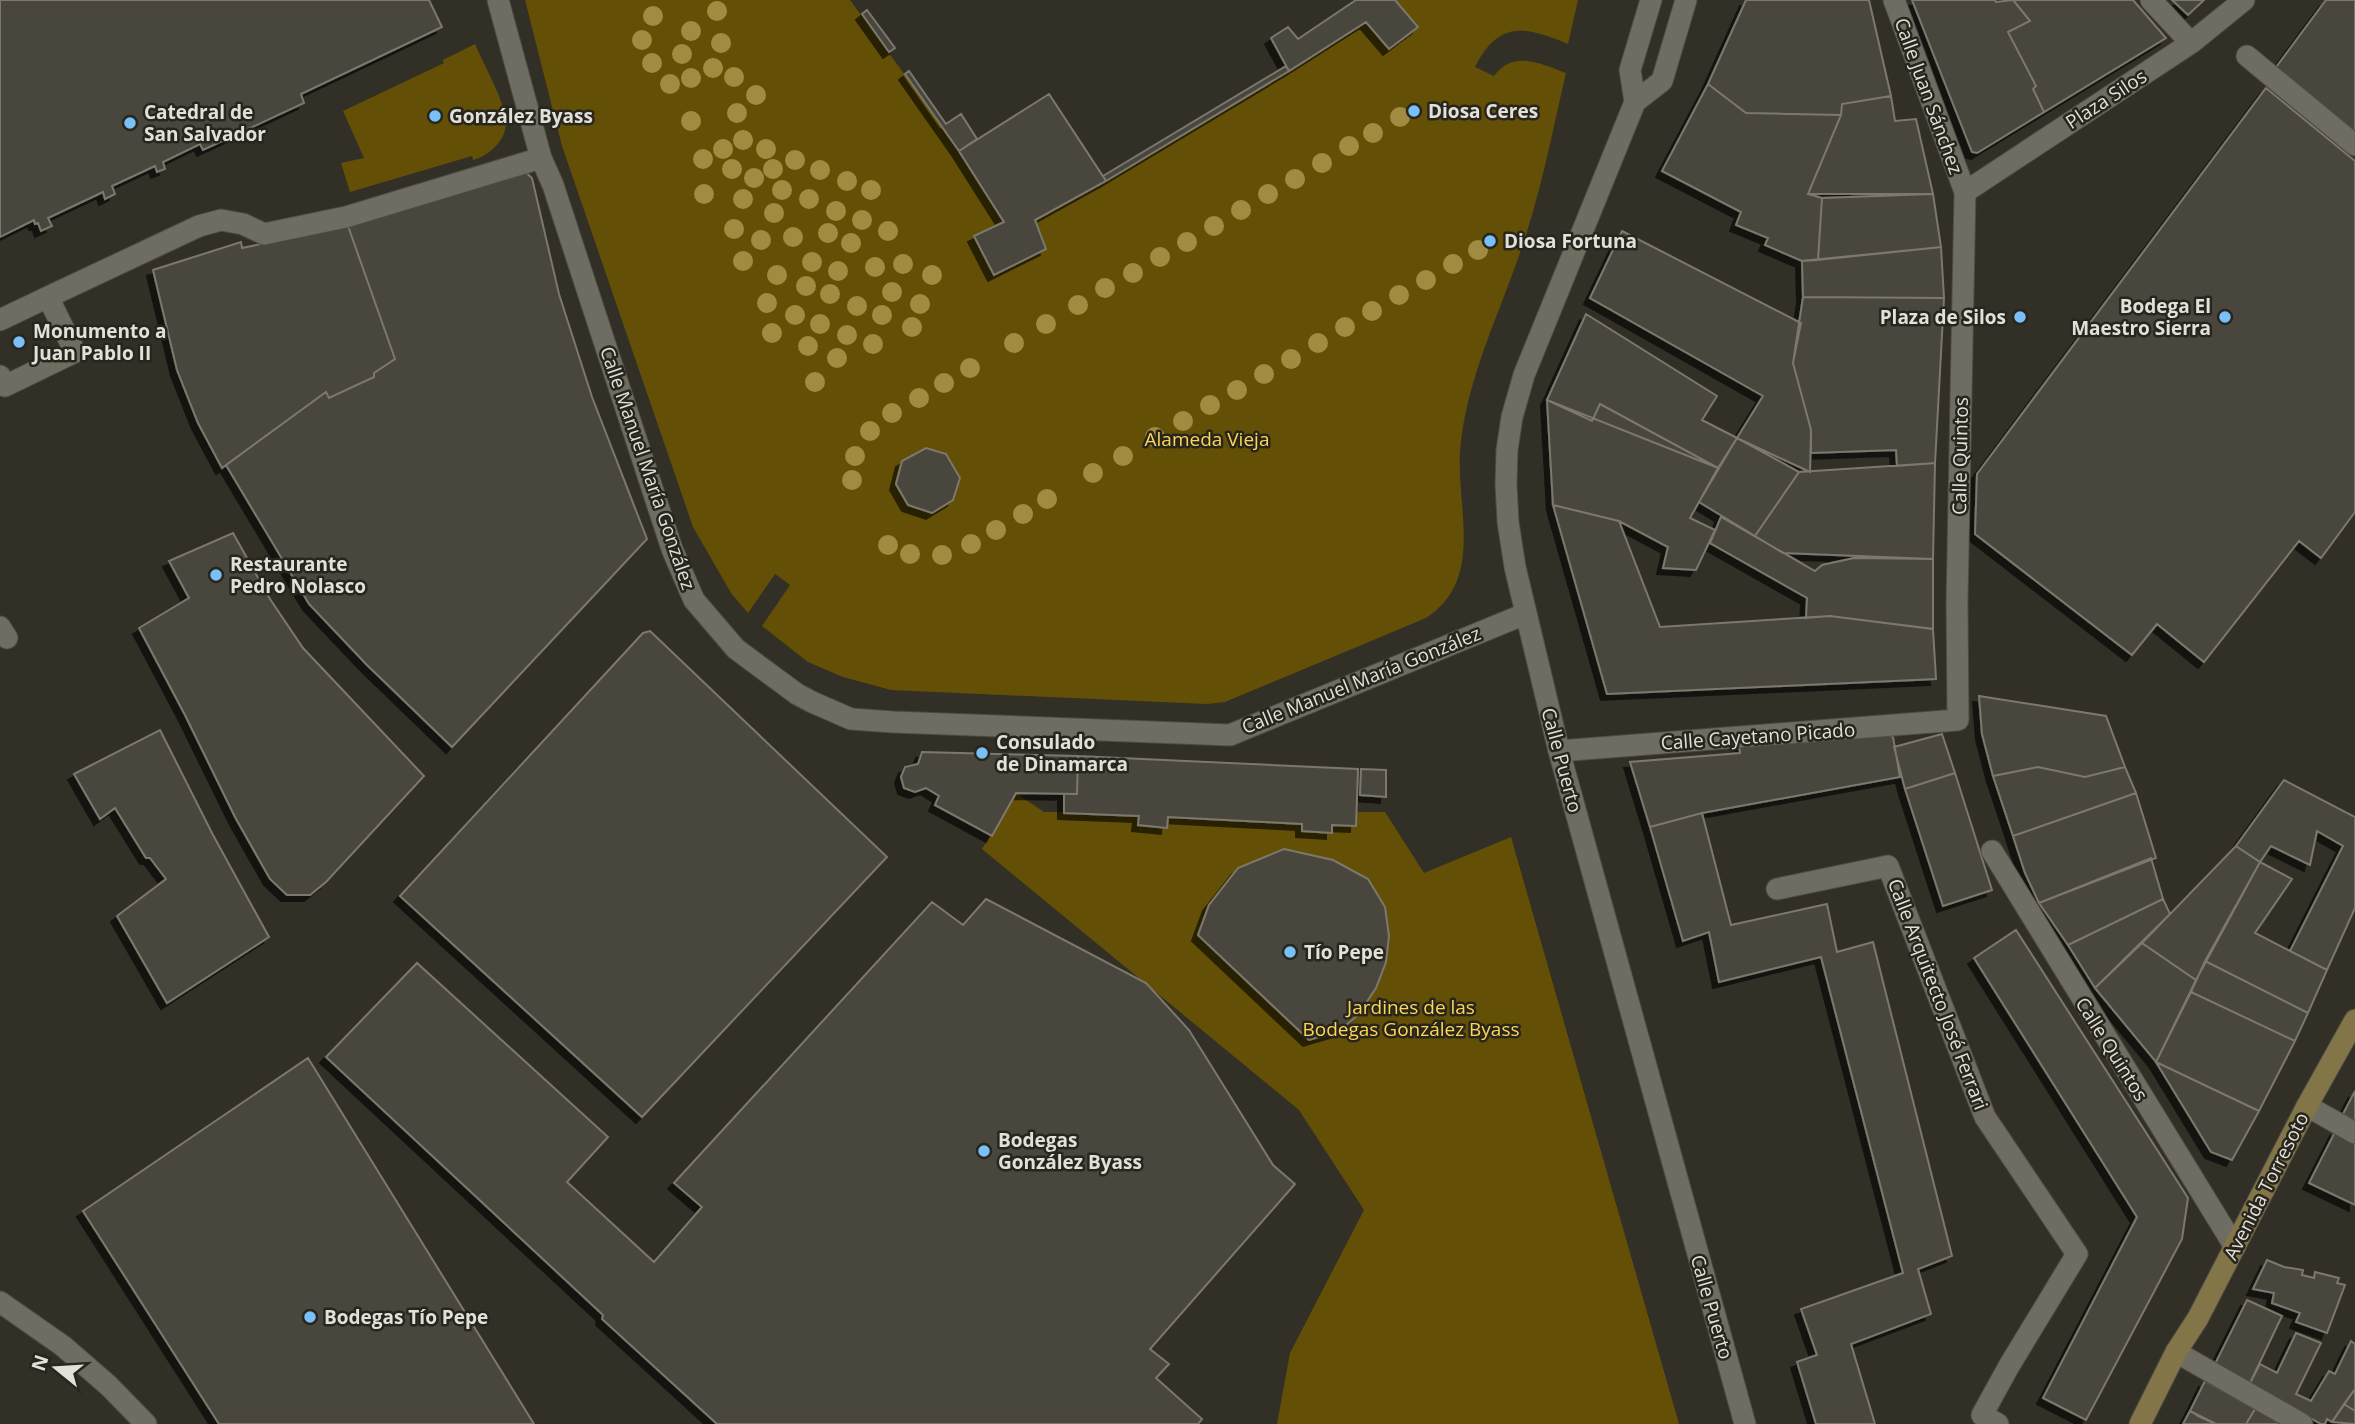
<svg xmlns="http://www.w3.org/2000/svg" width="2355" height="1424" font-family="'Open Sans',sans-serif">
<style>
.green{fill:#635006}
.building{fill:#49463c;stroke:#7b786d;stroke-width:2;filter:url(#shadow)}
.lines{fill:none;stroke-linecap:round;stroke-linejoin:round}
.pedestrian-casing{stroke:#4e4b44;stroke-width:23}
.minor-casing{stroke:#4e4b44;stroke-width:23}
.tertiary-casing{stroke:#4e4b44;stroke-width:23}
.secondary-casing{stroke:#4e4b44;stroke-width:23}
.pedestrian{stroke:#6f6c61;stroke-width:21}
.minor{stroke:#6f6c61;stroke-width:21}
.tertiary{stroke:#6f6c61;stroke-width:21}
.secondary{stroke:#827648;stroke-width:21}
.tree{fill:#a18b40}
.poi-dot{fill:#79bff8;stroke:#28251c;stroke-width:2.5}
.labels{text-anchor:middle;stroke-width:5;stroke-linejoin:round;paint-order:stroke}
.street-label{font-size:19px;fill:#e2e0da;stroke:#28251c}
.poi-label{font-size:19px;font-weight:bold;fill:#e2e0da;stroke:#28251c;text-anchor:start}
.park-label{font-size:19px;fill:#fcd655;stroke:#28251c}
</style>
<defs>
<filter id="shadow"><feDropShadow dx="-6" dy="6" stdDeviation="0" flood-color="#0009"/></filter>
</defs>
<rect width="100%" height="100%" fill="#322f26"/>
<!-- green -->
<path class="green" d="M 525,0 L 850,0 L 935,116 L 1004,222 L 974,236 L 995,274 L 1046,249 L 1035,220 L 1106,181 L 1366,22 L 1389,49 L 1418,27 L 1395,0 L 1578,0 L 1568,44 C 1524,26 1499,20 1475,67 L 1494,76 C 1513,49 1542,64 1566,73 C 1554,124 1544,177 1528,228 C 1507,299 1470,366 1461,441 C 1453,503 1488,577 1426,618 L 1225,702 L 1207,704 L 891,690 L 843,677 L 808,662 L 762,626 L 790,585 L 775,574 L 748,613 L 731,593 L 693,527 L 562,146 Z
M 475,44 C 483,63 505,102 506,121 C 507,139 490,156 473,160 L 472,156 L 350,192 L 341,163 L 364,158 L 343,111 L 444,63 L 443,60 Z
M 1016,793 L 1044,812 L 1385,812 L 1424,873 L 1511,837 L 1679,1424 L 1277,1424 L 1290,1353 L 1364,1210 L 1299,1110 L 982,849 Z"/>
<!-- building -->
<path class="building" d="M 0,0 L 429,0 L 442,27 L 301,94 L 304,103 L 203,150 L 200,144 L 163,162 L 165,169 L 157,172 L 155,166 L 112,186 L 115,194 L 105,199 L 103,192 L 48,218 L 52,226 L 41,231 L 38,223 L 35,224 L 34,220 L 0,237 Z
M 1356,0 L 1395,0 L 1418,27 L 1389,49 L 1366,22 L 1289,71 L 1271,38 L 1288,27 L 1298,39 Z
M 1746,0 L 1869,0 L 1891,96 L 1842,104 L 1841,115 L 1746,113 L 1708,84 Z
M 1912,0 L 1995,0 L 1996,2 L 2013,0 L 2030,21 L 2008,32 L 2036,86 L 2033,89 L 2044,112 L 1977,153 L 1972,152 Z
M 2013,0 L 2133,0 L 2166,38 L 2044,112 L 2033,89 L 2036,86 L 2008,32 L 2030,21 Z
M 2172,0 L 2204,0 L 2188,15 Z
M 2326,0 L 2355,0 L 2355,137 L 2274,70 Z
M 867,10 L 895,48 L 889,52 L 862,14 Z
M 1286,66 L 1289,71 L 1106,181 L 1103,176 Z
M 909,71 L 946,124 L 961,114 L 977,139 L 959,151 L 905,74 Z
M 1708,84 L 1746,113 L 1841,115 L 1808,194 L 1822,198 L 1818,260 L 1802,261 L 1765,245 L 1768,238 L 1736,225 L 1741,212 L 1662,171 Z
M 2266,88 L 2355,161 L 2355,512 L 2321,558 L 2299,541 L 2204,662 L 2157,624 L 2132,655 L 1975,534 L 1977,474 Z
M 1049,94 L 1106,181 L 1035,220 L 1046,249 L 994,275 L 974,236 L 1004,222 L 959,151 Z
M 1891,96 L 1895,121 L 1916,119 L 1933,194 L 1808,194 L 1841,115 L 1842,104 Z
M 523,170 L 532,178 L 559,294 L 592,397 L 647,539 L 452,747 L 367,665 L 309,604 L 226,465 L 326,392 L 329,398 L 374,377 L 374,373 L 395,359 L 348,226 Z
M 1933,194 L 1941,247 L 1818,260 L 1822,198 Z
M 348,226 L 395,359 L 374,373 L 374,377 L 329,398 L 326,392 L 222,468 L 198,423 L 177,370 L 153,270 L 241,242 L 242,248 Z
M 1622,231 L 1801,323 L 1793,363 L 1811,430 L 1810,472 L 1737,438 L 1763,396 L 1590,298 Z
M 1941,247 L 1944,298 L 1803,297 L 1802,261 Z
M 1803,297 L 1944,298 L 1935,463 L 1897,466 L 1896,450 L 1811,453 L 1811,430 L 1793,363 Z
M 1586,314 L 1717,396 L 1702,420 L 1737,438 L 1718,468 L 1547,400 Z
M 1547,400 L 1592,421 L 1600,404 L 1718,468 L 1690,518 L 1715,530 L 1696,570 L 1663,568 L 1668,547 L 1619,521 L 1553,505 Z
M 1737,438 L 1799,472 L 1755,536 L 1699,502 Z
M 926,448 L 946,454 L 960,478 L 953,500 L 932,513 L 908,505 L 896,484 L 902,461 Z
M 1935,463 L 1933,559 L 1783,553 L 1755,536 L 1799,472 Z
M 1553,505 L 1619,521 L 1660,627 L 1830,616 L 1933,629 L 1936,679 L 1607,694 Z
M 1721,517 L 1815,571 L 1822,565 L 1854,558 L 1933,559 L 1933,629 L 1830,616 L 1806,618 L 1807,598 L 1710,543 Z
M 233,533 L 270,599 L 303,648 L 424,776 L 326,882 L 310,895 L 287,895 L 270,879 L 235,817 L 185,715 L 139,628 L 189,598 L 169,561 Z
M 650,631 L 887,857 L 642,1117 L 400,896 L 643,633 Z
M 1979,696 L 2106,716 L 2125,767 L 2085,777 L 2038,767 L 1993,776 L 1982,734 Z
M 160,730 L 213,835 L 269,937 L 167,1003 L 117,916 L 166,879 L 150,858 L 146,858 L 115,808 L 100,819 L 74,774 Z
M 1877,731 L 1893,737 L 1900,777 L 1702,813 L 1650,827 L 1630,762 L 1740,753 L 1739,744 Z
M 1942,734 L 1955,773 L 1905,789 L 1894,747 Z
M 922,752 L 1078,756 L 1077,794 L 1016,793 L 992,836 L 935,805 L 939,796 L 926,788 L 915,792 L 904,788 L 901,777 L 905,767 L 918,764 Z
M 1078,756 L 1358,769 L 1356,826 L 1332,825 L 1332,833 L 1302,831 L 1302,824 L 1168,817 L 1167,828 L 1138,825 L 1139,816 L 1064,813 L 1064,794 L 1077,794 Z
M 2038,767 L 2085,777 L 2125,767 L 2136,793 L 2013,836 L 1993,776 Z
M 1361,769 L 1386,770 L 1386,797 L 1360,795 Z
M 1955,773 L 1992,890 L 1943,906 L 1905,789 Z
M 2284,780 L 2355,817 L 2355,908 L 2327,970 L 2290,951 L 2343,846 L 2317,831 L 2310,865 L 2271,846 L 2260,862 L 2236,846 Z
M 2136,793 L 2156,858 L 2039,903 L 2025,873 L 2013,836 Z
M 1702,813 L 1731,925 L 1827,904 L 1837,952 L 1873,942 L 1952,1256 L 1918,1269 L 1931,1314 L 1851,1344 L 1875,1424 L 1816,1424 L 1797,1362 L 1817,1355 L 1801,1309 L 1903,1273 L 1821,957 L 1719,982 L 1709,932 L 1683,941 L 1650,827 Z
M 2236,846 L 2260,862 L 2196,980 L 2142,943 Z
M 1284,849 L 1333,860 L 1368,879 L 1385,907 L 1389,936 L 1386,962 L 1376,988 L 1358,1015 L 1339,1031 L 1309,1040 L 1198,935 L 1209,905 L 1238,868 Z
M 2151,858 L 2163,899 L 2068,945 L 2039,903 Z
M 2260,862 L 2292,879 L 2255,933 L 2327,970 L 2308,1013 L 2205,961 Z
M 986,899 L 1146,983 L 1189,1030 L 1273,1165 L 1295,1184 L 1150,1349 L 1169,1364 L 1156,1378 L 1202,1419 L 1198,1424 L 717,1424 L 602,1319 L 603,1315 L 326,1057 L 417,963 L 608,1137 L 567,1182 L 654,1262 L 702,1207 L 674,1183 L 932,902 L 963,925 Z
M 2163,899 L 2170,914 L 2095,988 L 2068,945 Z
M 2016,930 L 2188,1198 L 2182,1239 L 2086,1420 L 2043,1398 L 2137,1217 L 1974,958 Z
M 2142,943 L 2196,980 L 2156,1062 L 2095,988 Z
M 2205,961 L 2308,1013 L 2295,1041 L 2191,992 Z
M 2191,992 L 2295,1041 L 2259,1111 L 2156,1062 Z
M 308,1058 L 534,1424 L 219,1424 L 83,1211 Z
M 2156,1062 L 2259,1111 L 2232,1160 L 2211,1152 Z
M 2355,1091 L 2355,1121 L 2343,1114 Z
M 2336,1130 L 2355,1140 L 2355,1205 L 2309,1183 Z
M 2267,1260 L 2284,1267 L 2303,1270 L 2302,1275 L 2314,1278 L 2315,1272 L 2339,1278 L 2337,1283 L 2345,1285 L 2327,1333 L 2296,1322 L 2300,1313 L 2272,1303 L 2274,1293 L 2253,1289 Z
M 2247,1300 L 2282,1316 L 2250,1383 L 2215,1364 Z
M 2296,1333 L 2321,1343 L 2296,1394 L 2311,1401 L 2329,1371 L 2335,1374 L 2351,1341 L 2355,1344 L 2355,1389 L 2332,1422 L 2327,1419 L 2325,1424 L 2321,1424 L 2250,1383 L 2260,1364 L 2277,1373 Z
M 2205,1381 L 2255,1409 L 2246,1424 L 2216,1424 L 2190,1411 Z
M 2355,1389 L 2355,1411 L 2344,1404 Z
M 2344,1404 L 2355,1411 L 2355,1424 L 2332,1422 Z
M 2255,1409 L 2283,1424 L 2246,1424 Z
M 2190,1411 L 2200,1417 L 2216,1424 L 2183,1424 Z"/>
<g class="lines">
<!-- pedestrian casing -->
<g class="pedestrian-casing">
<path id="pedestrian" d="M 2247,56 L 2355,145
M 0,627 L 7,638
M 2307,1106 L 2355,1133
M 2176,1352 L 2302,1424"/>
</g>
<!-- minor casing -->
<g class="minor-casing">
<path id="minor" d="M 2151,0 L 2191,43
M 1965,192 L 2191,43 L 2244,0
M 48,297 L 199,226 L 221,220 L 243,224 L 264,234 L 346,217 L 541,158
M 0,320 L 48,297 L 75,352 L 5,386 L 0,376
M 1559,751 L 1958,720 L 1957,602 L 1965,192 L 1894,0
M 1992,851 L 2235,1247
M 1777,889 L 1888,866 L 1985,1117 L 2077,1254 L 2009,1366 L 1982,1415 L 1998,1424
M 0,1302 L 63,1346 L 109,1386 L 146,1424"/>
</g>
<!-- tertiary casing -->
<g class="tertiary-casing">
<path id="tertiary" d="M 498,0 L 541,158 L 553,185 L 672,549 L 694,600 L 736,649 L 797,694 L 812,702 L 851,719 L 893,722 L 1230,735 L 1525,614
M 1686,0 L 1662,81 L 1635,102 L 1524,375 L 1512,417 L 1507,450 L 1506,484 L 1508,522 L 1515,567 L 1559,751 L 1745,1424
M 1635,102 L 1630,70 L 1651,0"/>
</g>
<!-- secondary casing -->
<g class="secondary-casing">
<path id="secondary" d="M 2140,1424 L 2176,1352 L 2198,1318 L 2307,1106 L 2355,1020"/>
</g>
<!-- pedestrian -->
<use href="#pedestrian" class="pedestrian"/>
<!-- minor -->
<use href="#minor" class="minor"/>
<!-- tertiary -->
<use href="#tertiary" class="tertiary"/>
<!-- secondary -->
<use href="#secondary" class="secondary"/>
</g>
<!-- trees -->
<g class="tree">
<circle cx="717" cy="11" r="10"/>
<circle cx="653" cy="16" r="10"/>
<circle cx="691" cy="31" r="10"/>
<circle cx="642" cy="40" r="10"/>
<circle cx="721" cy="43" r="10"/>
<circle cx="682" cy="54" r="10"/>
<circle cx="652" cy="63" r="10"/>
<circle cx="713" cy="68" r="10"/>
<circle cx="734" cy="77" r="10"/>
<circle cx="691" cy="78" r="10"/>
<circle cx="670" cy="84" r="10"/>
<circle cx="756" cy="95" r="10"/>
<circle cx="737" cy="113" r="10"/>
<circle cx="1400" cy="117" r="10"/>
<circle cx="691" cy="121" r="10"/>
<circle cx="1373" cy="133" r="10"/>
<circle cx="743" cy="140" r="10"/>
<circle cx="1349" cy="146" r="10"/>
<circle cx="723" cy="149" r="10"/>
<circle cx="766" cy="149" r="10"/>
<circle cx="703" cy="159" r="10"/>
<circle cx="795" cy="160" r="10"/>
<circle cx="1322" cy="163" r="10"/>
<circle cx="732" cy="169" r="10"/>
<circle cx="773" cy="169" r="10"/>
<circle cx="820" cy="170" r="10"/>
<circle cx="754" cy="178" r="10"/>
<circle cx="1295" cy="179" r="10"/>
<circle cx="847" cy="181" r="10"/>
<circle cx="782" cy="190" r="10"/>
<circle cx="871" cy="190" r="10"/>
<circle cx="704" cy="194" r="10"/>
<circle cx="1268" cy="194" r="10"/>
<circle cx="743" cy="199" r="10"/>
<circle cx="809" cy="199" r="10"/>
<circle cx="1241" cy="210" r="10"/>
<circle cx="836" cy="211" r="10"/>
<circle cx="774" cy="213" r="10"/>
<circle cx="862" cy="220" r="10"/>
<circle cx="1214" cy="226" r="10"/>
<circle cx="734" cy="229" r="10"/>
<circle cx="888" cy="231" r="10"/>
<circle cx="828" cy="233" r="10"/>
<circle cx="793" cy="237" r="10"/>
<circle cx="761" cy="240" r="10"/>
<circle cx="1187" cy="242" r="10"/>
<circle cx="851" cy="243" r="10"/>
<circle cx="1478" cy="250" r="10"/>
<circle cx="1160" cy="257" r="10"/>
<circle cx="743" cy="261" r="10"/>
<circle cx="812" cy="262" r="10"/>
<circle cx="903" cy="264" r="10"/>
<circle cx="1453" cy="264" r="10"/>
<circle cx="875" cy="267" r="10"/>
<circle cx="838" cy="271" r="10"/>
<circle cx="1133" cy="273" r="10"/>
<circle cx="777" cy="275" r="10"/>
<circle cx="932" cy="275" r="10"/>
<circle cx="1426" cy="280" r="10"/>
<circle cx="806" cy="286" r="10"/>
<circle cx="1105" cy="288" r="10"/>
<circle cx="892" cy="292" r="10"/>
<circle cx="830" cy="294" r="10"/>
<circle cx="1399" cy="295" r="10"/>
<circle cx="767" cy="303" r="10"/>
<circle cx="920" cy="304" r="10"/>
<circle cx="1078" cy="305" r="10"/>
<circle cx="857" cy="306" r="10"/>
<circle cx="1372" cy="311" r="10"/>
<circle cx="795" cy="315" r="10"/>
<circle cx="882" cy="315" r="10"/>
<circle cx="820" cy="324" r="10"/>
<circle cx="1046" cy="324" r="10"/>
<circle cx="912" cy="327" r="10"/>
<circle cx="1345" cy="327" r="10"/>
<circle cx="772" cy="333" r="10"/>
<circle cx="847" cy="335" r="10"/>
<circle cx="1014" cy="343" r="10"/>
<circle cx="1318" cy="343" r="10"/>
<circle cx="873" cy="344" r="10"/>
<circle cx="808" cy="346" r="10"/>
<circle cx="837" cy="358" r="10"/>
<circle cx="1291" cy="359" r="10"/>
<circle cx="970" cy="368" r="10"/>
<circle cx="1264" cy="374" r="10"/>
<circle cx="815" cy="382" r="10"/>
<circle cx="944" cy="383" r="10"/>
<circle cx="1237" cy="390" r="10"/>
<circle cx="919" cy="398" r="10"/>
<circle cx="1210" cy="405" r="10"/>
<circle cx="892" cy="413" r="10"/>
<circle cx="1183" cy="421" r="10"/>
<circle cx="870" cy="431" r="10"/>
<circle cx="1155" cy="437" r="10"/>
<circle cx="855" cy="456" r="10"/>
<circle cx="1123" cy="456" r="10"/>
<circle cx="1093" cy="473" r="10"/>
<circle cx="852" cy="480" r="10"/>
<circle cx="1047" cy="499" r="10"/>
<circle cx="1023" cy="514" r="10"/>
<circle cx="996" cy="530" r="10"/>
<circle cx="971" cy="544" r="10"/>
<circle cx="888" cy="545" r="10"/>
<circle cx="910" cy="554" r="10"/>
<circle cx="942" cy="555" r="10"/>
</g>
<!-- markers -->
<g class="poi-dot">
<circle cx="1414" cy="111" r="7"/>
<circle cx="435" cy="116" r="7"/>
<circle cx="130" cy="123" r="7"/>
<circle cx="1490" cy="241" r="7"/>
<circle cx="2020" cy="317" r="7"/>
<circle cx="2225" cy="317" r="7"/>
<circle cx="19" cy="342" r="7"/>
<circle cx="216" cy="575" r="7"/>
<circle cx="982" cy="753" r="7"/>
<circle cx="1290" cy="952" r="7"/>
<circle cx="984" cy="1151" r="7"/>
<circle cx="310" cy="1317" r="7"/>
</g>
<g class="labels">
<!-- street labels -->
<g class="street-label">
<text transform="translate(1929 96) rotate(70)" y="7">Calle Juan Sánchez</text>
<text transform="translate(2106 99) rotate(-33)" y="7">Plaza Silos</text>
<text transform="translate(1960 456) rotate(-89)" y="7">Calle Quintos</text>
<text transform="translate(648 468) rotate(71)" y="7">Calle Manuel María González</text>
<text transform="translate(1361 680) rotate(-22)" y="7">Calle Manuel María González</text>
<text transform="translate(1758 736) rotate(-4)" y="7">Calle Cayetano Picado</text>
<text transform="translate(1562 760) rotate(75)" y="7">Calle Puerto</text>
<text transform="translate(1938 994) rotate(69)" y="7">Calle Arquitecto José Ferrari</text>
<text transform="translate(2112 1049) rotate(58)" y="7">Calle Quintos</text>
<text transform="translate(2266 1186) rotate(-63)" y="7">Avenida Torresoto</text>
<text transform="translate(1712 1307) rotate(74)" y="7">Calle Puerto</text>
</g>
<!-- poi labels -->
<g class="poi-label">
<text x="1428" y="118">Diosa Ceres</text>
<text x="144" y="119">Catedral de<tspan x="144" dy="22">San Salvador</tspan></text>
<text x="449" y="123">González Byass</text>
<text x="1504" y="248">Diosa Fortuna</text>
<text x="2211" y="313" text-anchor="end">Bodega El<tspan x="2211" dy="22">Maestro Sierra</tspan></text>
<text x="2006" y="324" text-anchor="end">Plaza de Silos</text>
<text x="33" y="338">Monumento a<tspan x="33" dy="22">Juan Pablo II</tspan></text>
<text x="230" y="571">Restaurante<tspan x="230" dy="22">Pedro Nolasco</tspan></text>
<text x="996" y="749">Consulado<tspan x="996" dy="22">de Dinamarca</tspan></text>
<text x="1304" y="959">Tío Pepe</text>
<text x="998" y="1147">Bodegas<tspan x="998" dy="22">González Byass</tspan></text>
<text x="324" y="1324">Bodegas Tío Pepe</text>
</g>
<!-- park labels -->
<g class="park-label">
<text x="1207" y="446">Alameda Vieja</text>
<text x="1411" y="1014">Jardines de las<tspan x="1411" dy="22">Bodegas González Byass</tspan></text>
</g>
</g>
<!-- north arrow -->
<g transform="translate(56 1368) rotate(288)" stroke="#28251c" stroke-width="5" paint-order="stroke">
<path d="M0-5L12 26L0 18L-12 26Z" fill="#e2e0da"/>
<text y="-10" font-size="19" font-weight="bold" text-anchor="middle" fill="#e2e0da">N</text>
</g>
</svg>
